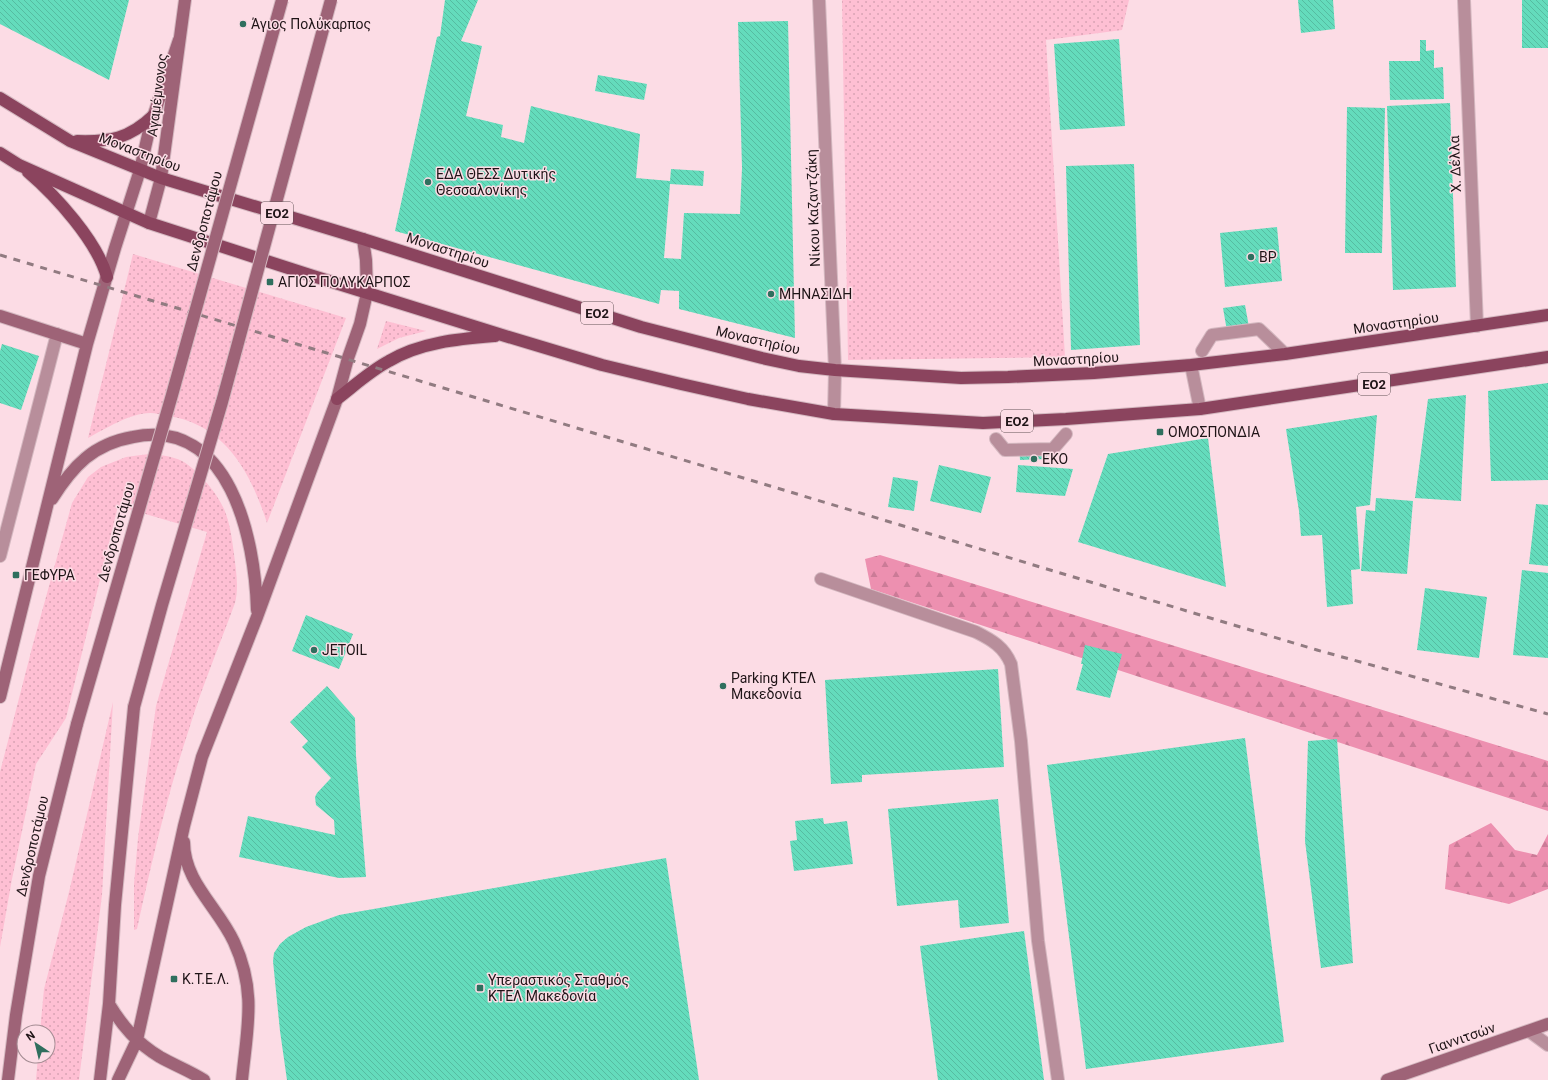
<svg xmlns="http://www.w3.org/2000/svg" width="1548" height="1080" font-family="Roboto,sans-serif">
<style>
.grass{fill:url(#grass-dots)}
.forest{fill:url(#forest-firs)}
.building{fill:url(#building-back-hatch)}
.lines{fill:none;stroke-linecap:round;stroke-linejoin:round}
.lane-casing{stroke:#d4b8c0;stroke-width:14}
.street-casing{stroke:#d4b8c0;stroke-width:14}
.secondary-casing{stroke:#d4b8c0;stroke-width:14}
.primary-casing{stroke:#d4b8c0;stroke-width:14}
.lane{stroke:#b88e9b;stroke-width:12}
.street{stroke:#b88e9b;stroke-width:12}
.secondary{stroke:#9e6377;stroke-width:12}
.primary{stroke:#8b445e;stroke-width:12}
.rail{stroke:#917b81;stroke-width:3;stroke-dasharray:7 7;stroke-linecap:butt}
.secondary-bridge-casing{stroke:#d4b8c0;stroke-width:14;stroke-linecap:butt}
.secondary-bridge{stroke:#9e6377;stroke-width:12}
.poi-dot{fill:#2f6f5e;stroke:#fcdce5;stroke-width:1.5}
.labels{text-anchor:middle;stroke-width:3;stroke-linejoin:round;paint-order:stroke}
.shield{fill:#fcdce5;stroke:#615055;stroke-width:1}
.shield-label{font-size:13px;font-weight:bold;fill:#1f1417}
.poi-label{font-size:14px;fill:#1f1417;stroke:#fcdce5;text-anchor:start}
.street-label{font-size:14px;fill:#1f1417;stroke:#fcdce5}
</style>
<defs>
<pattern id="grass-dots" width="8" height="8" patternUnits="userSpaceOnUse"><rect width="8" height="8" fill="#febfd3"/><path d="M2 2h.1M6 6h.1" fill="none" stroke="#d9a3b4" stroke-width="1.8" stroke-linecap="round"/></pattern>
<pattern id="forest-firs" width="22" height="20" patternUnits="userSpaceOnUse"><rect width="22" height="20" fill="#ed90b0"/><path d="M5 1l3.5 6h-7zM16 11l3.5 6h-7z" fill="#cb7b97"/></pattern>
<pattern id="building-back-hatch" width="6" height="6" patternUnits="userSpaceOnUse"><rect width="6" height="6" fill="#64dcbc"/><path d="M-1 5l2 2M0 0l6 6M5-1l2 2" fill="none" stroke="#56bca1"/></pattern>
</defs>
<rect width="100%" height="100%" fill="#fcdce5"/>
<!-- grass -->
<path class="grass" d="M 842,0 L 1129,0 L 1122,30 L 1046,40 L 1065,357 L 848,360 Z
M 133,254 L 346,318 L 267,523 C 251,473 225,424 168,416 C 162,415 156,413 150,413 C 130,413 105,429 88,438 Z
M 386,321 L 426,331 L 399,338 L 377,349 Z
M 149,454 C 160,455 172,456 182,461 C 198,470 217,493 224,509 C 230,523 232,539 234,554 C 236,571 239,587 235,603 C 220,644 203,684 190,726 C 168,792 152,860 137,929 L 134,930 L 134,884 L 138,838 L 156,706 L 207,532 L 118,506 L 66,718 L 36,764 L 12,879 L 0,947 L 0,772 L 33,644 L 72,503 L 88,477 L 101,467 L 126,457 Z
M 113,702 L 102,895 L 79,1080 L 36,1080 L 38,1056 L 48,1056 L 48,1032 L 40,1032 L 44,989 L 70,888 Z"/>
<!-- forest -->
<path class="forest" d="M 880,555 L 1548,761 L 1548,811 L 871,589 L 865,559 Z
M 1491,823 L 1515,850 L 1537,855 L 1548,834 L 1548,889 L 1509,904 L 1445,889 L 1449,845 Z"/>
<!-- building -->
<path class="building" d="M 0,0 L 129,0 L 109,80 L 0,24 Z
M 445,0 L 478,0 L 461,41 L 482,46 L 466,116 L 503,125 L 501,137 L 524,143 L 531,106 L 640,134 L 636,178 L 670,181 L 671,169 L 704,171 L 703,186 L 670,184 L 664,258 L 681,259 L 684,213 L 740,214 L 742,168 L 738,22 L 788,21 L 795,338 L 679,309 L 679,291 L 661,290 L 659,304 L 395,231 L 437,37 L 440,36 Z
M 1298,0 L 1333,0 L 1335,29 L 1301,33 Z
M 1522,0 L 1548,0 L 1548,48 L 1522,48 Z
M 1119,39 L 1125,126 L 1060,130 L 1054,44 Z
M 1420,40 L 1426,40 L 1426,51 L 1434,50 L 1434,68 L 1443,67 L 1444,99 L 1390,100 L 1389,61 L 1420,61 Z
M 598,75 L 647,84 L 644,100 L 595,91 Z
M 1450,103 L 1456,287 L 1393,290 L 1387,106 Z
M 1347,107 L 1385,108 L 1382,253 L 1345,253 Z
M 1134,164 L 1140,345 L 1071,350 L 1066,166 Z
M 1277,227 L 1282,281 L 1225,287 L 1220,233 Z
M 1245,305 L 1249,327 L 1227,331 L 1223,308 Z
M 2,344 L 39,356 L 21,410 L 0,403 L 0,351 Z
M 1548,383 L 1548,480 L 1491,481 L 1488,391 Z
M 1466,395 L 1461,501 L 1415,498 L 1428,399 Z
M 1377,415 L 1370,505 L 1356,507 L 1360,569 L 1351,570 L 1353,604 L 1327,607 L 1322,535 L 1301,536 L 1299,511 L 1286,429 Z
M 1208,438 L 1226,587 L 1078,542 L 1108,454 Z
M 1047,444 L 1047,459 L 1020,460 L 1019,445 Z
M 939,465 L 991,477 L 981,513 L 930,501 Z
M 1018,465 L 1073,469 L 1065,496 L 1016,492 Z
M 893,477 L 918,481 L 914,511 L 888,507 Z
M 1376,498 L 1413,501 L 1407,574 L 1361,571 L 1366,510 L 1375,511 Z
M 1536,504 L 1548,505 L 1548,566 L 1529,564 Z
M 1522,570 L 1548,573 L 1548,658 L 1513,655 Z
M 1425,588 L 1487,597 L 1479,658 L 1417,650 Z
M 306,615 L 353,634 L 339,669 L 292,651 Z
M 1085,645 L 1122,654 L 1110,698 L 1076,690 L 1083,664 L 1081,664 Z
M 998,669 L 1004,767 L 862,775 L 862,782 L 831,784 L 825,680 Z
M 327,686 L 355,718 L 356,756 L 366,877 L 339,878 L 239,857 L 248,816 L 335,835 L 334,820 L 316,805 L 315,797 L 317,793 L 331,778 L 302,747 L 308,741 L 290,722 Z
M 1245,738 L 1284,1042 L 1086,1069 L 1047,765 Z
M 1337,739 L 1353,963 L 1321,968 L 1305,841 L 1308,741 Z
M 998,799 L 1009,923 L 960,928 L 958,900 L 897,906 L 888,809 Z
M 823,818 L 824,824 L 847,821 L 853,864 L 794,871 L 790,841 L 797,840 L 795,821 Z
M 666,858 L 699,1080 L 287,1080 L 280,1031 L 273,961 L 274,953 L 280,944 L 288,937 L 306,927 L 339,915 Z
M 1024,931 L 1044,1080 L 938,1080 L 920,946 Z"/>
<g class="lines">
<!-- lane casing -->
<g class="lane-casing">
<path id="lane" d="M 1202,351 L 1212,335 L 1259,329 L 1285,354
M 1191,365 L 1200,409
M 996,439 L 1005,450 L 1053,449 L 1066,434
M 821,579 L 976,632 C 992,640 1004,647 1011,664 L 1021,741 L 1038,941 L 1058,1080
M 1529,1031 L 1548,1045"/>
</g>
<!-- street casing -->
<g class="street-casing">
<path id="street" d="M 819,0 L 835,370 L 834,414
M 1464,0 L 1477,326
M 0,556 L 57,334"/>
</g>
<!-- secondary casing -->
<g class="secondary-casing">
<path id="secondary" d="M 149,223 L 161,178 L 185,0
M 0,316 L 87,344
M 52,499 C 73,466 93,444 133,437 C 230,417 255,539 257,610
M 0,697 L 87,344 L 115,248 L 140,170 L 150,126 L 179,40
M 184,842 C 184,882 218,907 234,942 C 257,992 247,1028 242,1080
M 109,1004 C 123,1027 137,1043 160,1057 C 174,1065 190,1071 204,1080
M 8,1080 L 16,1015 L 39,876 L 77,724
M 100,1080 L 109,1004 L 115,905 L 134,707
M 118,1080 L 137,1040 L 184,826 L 202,757 L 257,617 L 337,399 L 348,358 L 360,324 L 367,293 L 366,260 L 363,239
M 1387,1080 L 1548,1024"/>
</g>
<!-- primary casing -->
<g class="primary-casing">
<path id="primary" d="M 0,98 L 70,141 L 161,178 L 363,239 L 641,327 L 762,358 L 799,366 L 835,370 L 961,378 L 1008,377 L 1094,373 L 1191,365 L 1285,354 L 1548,315
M 77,141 C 110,142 129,139 154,115
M 0,153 L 19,165 L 149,223 L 313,276 L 502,335 L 602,365 L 681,384 L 748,399 L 834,414 L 983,423 L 1066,419 L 1200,409 L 1548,357
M 28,172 C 56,196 97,241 107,277
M 337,399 C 354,386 370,371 389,361 C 421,342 459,339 495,336"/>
</g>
<!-- lane -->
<use href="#lane" class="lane"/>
<!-- street -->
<use href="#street" class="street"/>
<!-- secondary -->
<use href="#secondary" class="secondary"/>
<!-- primary -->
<use href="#primary" class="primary"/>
<!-- rail -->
<path class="rail" d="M 0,255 L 1317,650 L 1548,714"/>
<!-- secondary-bridge casing -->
<g class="secondary-bridge-casing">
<path id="secondary-bridge" d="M 134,707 L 162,605 L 222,402 L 331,0
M 77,724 L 172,395 L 282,0"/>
</g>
<!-- secondary-bridge -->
<use href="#secondary-bridge" class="secondary-bridge"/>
</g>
<!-- markers -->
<g class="poi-dot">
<circle cx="243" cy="24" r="4"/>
<circle cx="428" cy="182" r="4"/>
<circle cx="1251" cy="257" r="4"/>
<rect x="266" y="278" width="8" height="8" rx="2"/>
<circle cx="771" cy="294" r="4"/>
<rect x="1156" y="428" width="8" height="8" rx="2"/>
<circle cx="1034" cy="459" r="4"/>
<rect x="12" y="571" width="8" height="8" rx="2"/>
<circle cx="314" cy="650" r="4"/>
<circle cx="723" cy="686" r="4"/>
<rect x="170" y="975" width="8" height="8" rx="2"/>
<rect x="476" y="984" width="8" height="8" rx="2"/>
</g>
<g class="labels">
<!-- shield labels -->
<g class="shield">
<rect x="261" y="202" width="32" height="22" rx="3"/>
<rect x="581" y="302" width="32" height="22" rx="3"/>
<rect x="1358" y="373" width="32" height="22" rx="3"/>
<rect x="1001" y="410" width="32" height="22" rx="3"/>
</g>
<g class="shield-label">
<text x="277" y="218">ΕΟ2</text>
<text x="597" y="318">ΕΟ2</text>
<text x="1374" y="389">ΕΟ2</text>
<text x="1017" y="426">ΕΟ2</text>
</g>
<!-- poi labels -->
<g class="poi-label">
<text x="251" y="29">Άγιος Πολύκαρπος</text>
<text x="436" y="179">ΕΔΑ ΘΕΣΣ Δυτικής<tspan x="436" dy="16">Θεσσαλονίκης</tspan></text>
<text x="1259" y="262">BP</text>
<text x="278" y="287">ΑΓΙΟΣ ΠΟΛΥΚΑΡΠΟΣ</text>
<text x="779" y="299">ΜΗΝΑΣΙΔΗ</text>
<text x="1168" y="437">ΟΜΟΣΠΟΝΔΙΑ</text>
<text x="1042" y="464">EKO</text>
<text x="24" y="580">ΓΕΦΥΡΑ</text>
<text x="322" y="655">JETOIL</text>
<text x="731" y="683">Parking ΚΤΕΛ<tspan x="731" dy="16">Μακεδονία</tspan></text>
<text x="182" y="984">Κ.Τ.Ε.Λ.</text>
<text x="488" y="985">Υπεραστικός Σταθμός<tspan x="488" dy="16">ΚΤΕΛ Μακεδονία</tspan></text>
</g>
<!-- street labels -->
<g class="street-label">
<text transform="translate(157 95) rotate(-83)" y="5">Αγαμέμνονος</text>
<text transform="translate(140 152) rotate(21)" y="5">Μοναστηρίου</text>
<text transform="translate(1455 164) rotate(-92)" y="5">Χ. Δέλλα</text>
<text transform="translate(813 208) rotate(-92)" y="5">Νίκου Καζαντζάκη</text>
<text transform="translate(204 221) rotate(-75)" y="5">Δενδροποτάμου</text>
<text transform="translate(448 250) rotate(18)" y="5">Μοναστηρίου</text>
<text transform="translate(1396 323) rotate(-8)" y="5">Μοναστηρίου</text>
<text transform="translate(758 340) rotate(13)" y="5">Μοναστηρίου</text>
<text transform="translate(1076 359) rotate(-3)" y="5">Μοναστηρίου</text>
<text transform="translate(116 532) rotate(-74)" y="5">Δενδροποτάμου</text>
<text transform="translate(32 846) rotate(-77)" y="5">Δενδροποτάμου</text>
<text transform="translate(1462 1038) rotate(-19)" y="5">Γιαννιτσών</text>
</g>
</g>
<!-- north arrow -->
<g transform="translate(36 1044) rotate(325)"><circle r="19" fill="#fcdce5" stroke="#a48c93"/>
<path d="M0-3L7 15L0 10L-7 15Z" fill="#2f6f5e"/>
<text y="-6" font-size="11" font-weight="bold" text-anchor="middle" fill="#1f1417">N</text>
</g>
</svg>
